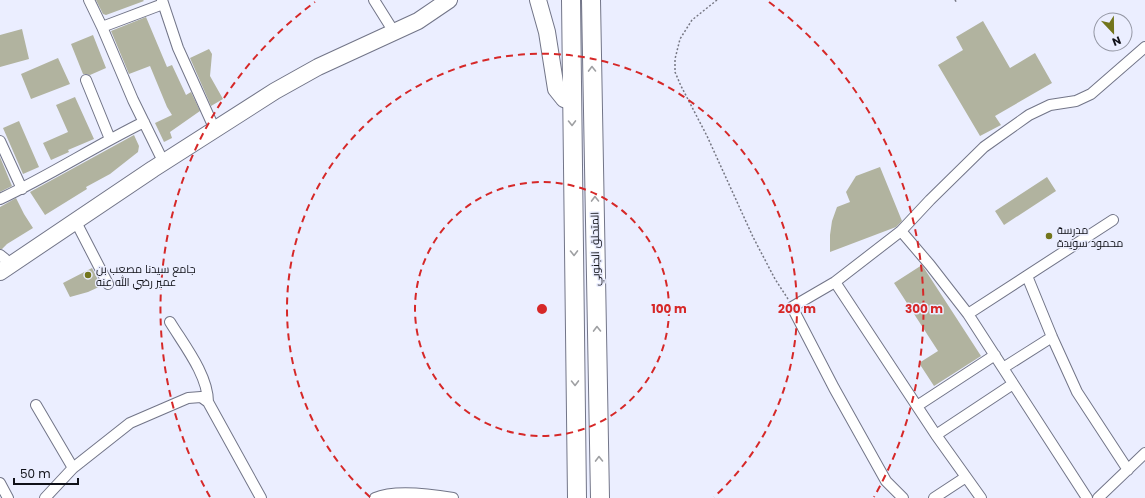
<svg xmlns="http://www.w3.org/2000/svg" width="1145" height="498" font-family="Poppins,Cairo,sans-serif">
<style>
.building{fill:#b1b39f}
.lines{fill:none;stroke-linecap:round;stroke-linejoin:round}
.street-casing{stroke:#727588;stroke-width:12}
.primary-casing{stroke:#727588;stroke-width:18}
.highway-casing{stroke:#727588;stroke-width:20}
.path{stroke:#767783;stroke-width:1.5;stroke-dasharray:2 2;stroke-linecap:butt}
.street{stroke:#fff;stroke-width:10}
.primary{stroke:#fff;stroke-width:16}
.highway{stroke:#fff;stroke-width:18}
.oneway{stroke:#9fa0a3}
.ring{fill:none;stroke:#d62828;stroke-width:2;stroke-dasharray:7 5}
.poi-dot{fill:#72751c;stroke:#ebeeff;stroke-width:1.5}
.labels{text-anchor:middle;stroke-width:3;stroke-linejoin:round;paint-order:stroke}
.poi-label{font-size:11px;fill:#101118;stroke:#ebeeff;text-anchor:start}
.street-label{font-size:11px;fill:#101118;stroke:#ebeeff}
.centre{fill:#d62828;stroke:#ebeeff;stroke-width:2}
.ring-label{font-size:12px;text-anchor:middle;font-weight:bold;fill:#d62828;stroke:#ebeeff;stroke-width:3;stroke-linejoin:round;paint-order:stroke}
</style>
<rect width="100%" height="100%" fill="#ebeeff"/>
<!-- building -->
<path class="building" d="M 96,0 L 143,0 L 144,1 L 106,15 L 103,14 Z
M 146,17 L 167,67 L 172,65 L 186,95 L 191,92 L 200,111 L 170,132 L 172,138 L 164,142 L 155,123 L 172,115 L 167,107 L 150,66 L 129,74 L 111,31 Z
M 983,21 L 1010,68 L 1035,53 L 1052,83 L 995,116 L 1001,125 L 980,136 L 938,65 L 963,50 L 956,37 Z
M 22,29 L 29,59 L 0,67 L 0,35 Z
M 93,35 L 106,68 L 90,75 L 86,74 L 83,74 L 71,44 Z
M 209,49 L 212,54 L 210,76 L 223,99 L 211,106 L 190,58 Z
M 58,58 L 70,84 L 31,99 L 21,74 Z
M 75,97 L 94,139 L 68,150 L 69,152 L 51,160 L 43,143 L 68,132 L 56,105 Z
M 19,121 L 39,167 L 23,174 L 3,128 Z
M 134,135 L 139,146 L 138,152 L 110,174 L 86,187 L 87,189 L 45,215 L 30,192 Z
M 0,157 L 12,186 L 0,192 Z
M 880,167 L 902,221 L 896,227 L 830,252 L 830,235 L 832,221 L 837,207 L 850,202 L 846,192 L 856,176 Z
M 1047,177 L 1056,191 L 1004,225 L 995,211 Z
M 16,198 L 24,214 L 33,228 L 7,244 L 2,249 L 0,249 L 0,207 Z
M 922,265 L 981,356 L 934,386 L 919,363 L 938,351 L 894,283 Z
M 92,268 L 101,286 L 88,292 L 70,297 L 63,283 Z"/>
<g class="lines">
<!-- street casing -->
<g class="street-casing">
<path id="street" d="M 89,0 L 102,27 L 133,100 L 160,155
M 162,0 L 178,48 L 211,121
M 374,0 L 394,32
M 102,27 L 163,4
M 86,80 L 110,139
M 0,141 L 22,189
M 0,199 C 49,176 95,146 144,122
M 76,222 L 108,284
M 901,231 L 930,265 L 968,314 L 1087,498
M 0,255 L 5,259
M 1027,276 L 1052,337 L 1077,392 L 1128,470
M 835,282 L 936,435 L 981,498
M 968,314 L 1113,220
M 170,322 C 184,345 208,375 208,402
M 1003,368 L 1052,337
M 36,405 L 73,468
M 917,406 L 995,355
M 936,435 L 1013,384
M 0,483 L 8,498
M 45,498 L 73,468 L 130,423 L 188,398 L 201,397 L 208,402 L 261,498
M 375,498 C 395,489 430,494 453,498
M 903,498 L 886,481 L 834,388 L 792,307 L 835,282 L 901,231 L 930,200 L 984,147 L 1029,115 L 1050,105 L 1076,101 L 1091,94 L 1145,47
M 934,498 L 966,477
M 1098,498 L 1145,453"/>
</g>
<!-- primary casing -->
<g class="primary-casing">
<path id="primary" d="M 538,0 L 547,32 L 556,89 L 564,99 L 572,102
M 0,272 L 153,169 L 275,91 L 318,67 L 418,21 L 449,0"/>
</g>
<!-- highway casing -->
<g class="highway-casing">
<path id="highway" d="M 571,0 L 577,498
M 591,0 L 600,498"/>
</g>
<!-- path -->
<path class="path" d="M 717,0 L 692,20 L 680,39 L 675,59 L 675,72 L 681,86 L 707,136 L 753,237 L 775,279 L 788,299
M 955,0 L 957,3"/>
<!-- street -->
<use href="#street" class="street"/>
<!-- primary -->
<use href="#primary" class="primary"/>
<!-- highway -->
<use href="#highway" class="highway"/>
</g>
<!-- one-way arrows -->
<defs><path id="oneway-chevron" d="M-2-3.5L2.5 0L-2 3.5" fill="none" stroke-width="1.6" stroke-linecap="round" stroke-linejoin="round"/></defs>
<g class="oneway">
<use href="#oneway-chevron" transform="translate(592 69) rotate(-91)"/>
<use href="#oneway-chevron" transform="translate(572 123) rotate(89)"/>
<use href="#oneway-chevron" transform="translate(595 199) rotate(-91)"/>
<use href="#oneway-chevron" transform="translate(574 253) rotate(89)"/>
<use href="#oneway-chevron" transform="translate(597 329) rotate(-91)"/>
<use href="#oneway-chevron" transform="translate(575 383) rotate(89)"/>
<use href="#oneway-chevron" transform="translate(599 459) rotate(-91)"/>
</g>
<!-- distance rings -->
<g class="ring">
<circle cx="542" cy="309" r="127"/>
<path d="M370 497A255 255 0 1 1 714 497"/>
<path d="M210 497A382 382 0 0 1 315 2M769 2A382 382 0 0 1 874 497"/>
</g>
<!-- markers -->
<g class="poi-dot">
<circle cx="1049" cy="236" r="4"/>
<circle cx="88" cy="275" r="4"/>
</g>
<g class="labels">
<!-- poi labels -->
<g class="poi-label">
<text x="1057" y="234">مدرسة<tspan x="1057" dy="13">محمود سويدة</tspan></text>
<text x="96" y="273">جامع سيدنا مصعب بن<tspan x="96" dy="13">عمير رضي الله عنه</tspan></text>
</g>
<!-- street labels -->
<g class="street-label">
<text transform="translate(595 249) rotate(-91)" y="4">المتحلق الجنوبي</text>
</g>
</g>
<circle cx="542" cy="309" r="6" class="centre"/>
<g class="ring-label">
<text x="669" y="313">100 m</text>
<text x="797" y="313">200 m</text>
<text x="924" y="313">300 m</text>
</g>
<!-- north arrow -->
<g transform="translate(1113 32) rotate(158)"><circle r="19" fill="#ebeeff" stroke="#9396a3"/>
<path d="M0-3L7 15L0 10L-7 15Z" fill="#72751c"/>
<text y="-6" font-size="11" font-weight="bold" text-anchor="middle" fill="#101118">N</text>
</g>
<!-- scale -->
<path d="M14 478v6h64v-6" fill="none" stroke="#101118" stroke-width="2"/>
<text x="20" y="478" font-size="12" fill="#101118" stroke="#ebeeff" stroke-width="3" paint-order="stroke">50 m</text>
</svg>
